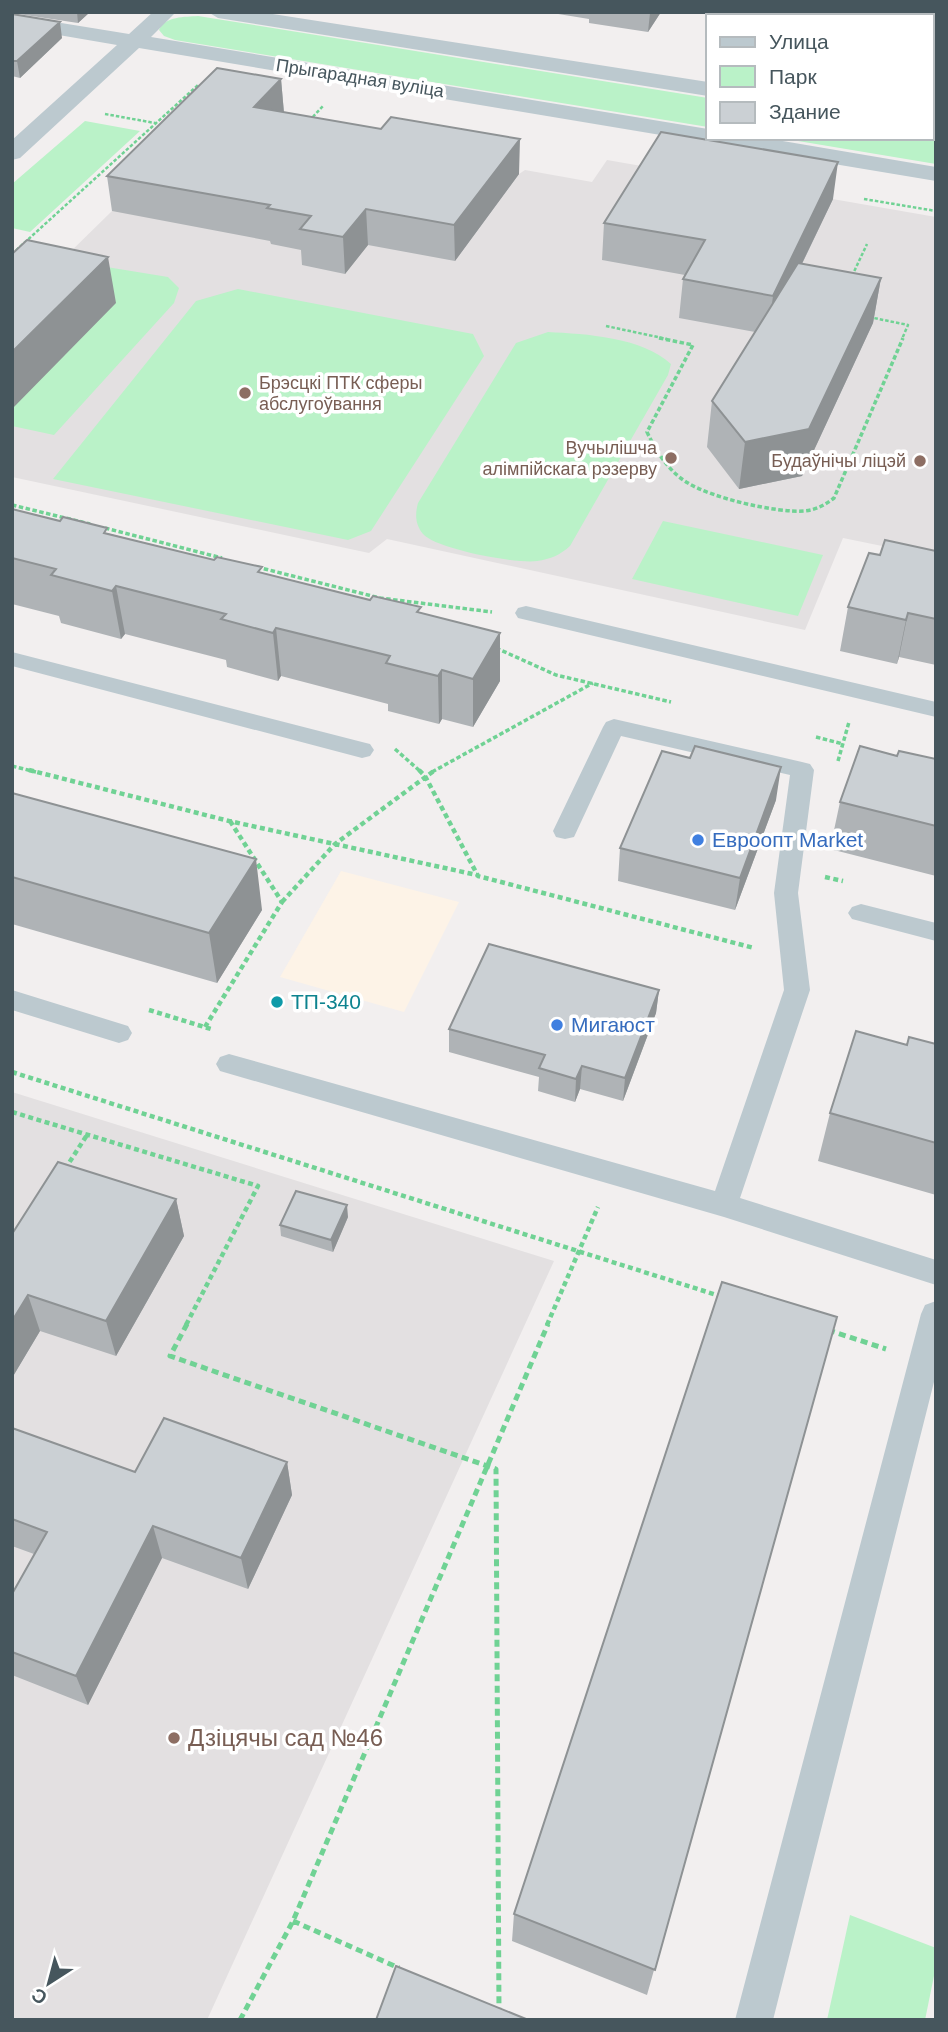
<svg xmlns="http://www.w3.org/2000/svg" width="948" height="2032" font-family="Arial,sans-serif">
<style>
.commercial{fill:#fdf3e7}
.education{fill:#e3e0e1}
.green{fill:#baf2c8}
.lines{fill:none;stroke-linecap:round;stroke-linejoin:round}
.path-far3{stroke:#70d294;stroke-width:2.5;stroke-dasharray:3.5 2;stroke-linecap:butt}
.path-far2{stroke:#70d294;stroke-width:3.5;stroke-dasharray:4.5 2.5;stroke-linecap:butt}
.path-far1{stroke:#70d294;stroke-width:4.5;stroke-dasharray:5 3.5;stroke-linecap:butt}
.path{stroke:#70d294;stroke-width:5;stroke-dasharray:7 4.5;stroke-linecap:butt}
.service{fill:#bcc9cf;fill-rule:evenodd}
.minor{fill:#bcc9cf;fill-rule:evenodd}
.tertiary{fill:#bcc9cf;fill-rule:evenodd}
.wall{fill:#afb3b6}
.shaded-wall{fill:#8e9294}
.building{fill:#cbd0d4;stroke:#8e9294;stroke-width:2}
.education-dot{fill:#8d6e63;stroke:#fff;stroke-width:2.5}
.shop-dot{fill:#3f7fe0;stroke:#fff;stroke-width:2.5}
.culture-dot{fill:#0f9aa8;stroke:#fff;stroke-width:2.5}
.labels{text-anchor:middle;stroke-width:7;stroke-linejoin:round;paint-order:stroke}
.far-street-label{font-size:18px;fill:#46565d;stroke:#fff}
.far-education-label{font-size:18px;fill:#785e54;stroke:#fff;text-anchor:end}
.shop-label{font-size:21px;fill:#366cbe;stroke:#fff;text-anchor:start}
.culture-label{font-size:21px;fill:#0d838f;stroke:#fff;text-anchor:start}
.near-education-label{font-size:24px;fill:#785e54;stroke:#fff;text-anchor:start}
</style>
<rect width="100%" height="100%" fill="#f2efef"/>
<!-- commercial -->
<path class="commercial" d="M 341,871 L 459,902 L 404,1012 L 280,977 Z"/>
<!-- education -->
<path class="education" d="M 607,160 L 936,217 L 936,557 L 843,538 L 805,630 L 387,539 L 369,553 L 12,477 L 12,309 L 112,211 L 519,174 L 525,170 L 592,182 Z
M 12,1092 L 554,1261 L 207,2020 L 12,2020 Z"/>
<!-- green -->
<path class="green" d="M 198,16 L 708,98 L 708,127 L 175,40 L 164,36 L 159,30 C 165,16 185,17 198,16 Z
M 85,121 L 140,131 L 30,232 L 12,228 L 12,184 Z
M 932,135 L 936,135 L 936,164 L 780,138 L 932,138 Z
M 27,254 L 168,277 L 179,288 L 174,303 L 54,435 L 12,426 Z
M 238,289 L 473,334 L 484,356 L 371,531 L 348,540 L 53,479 L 196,301 Z
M 548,332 C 586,334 642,337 671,364 L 668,375 L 570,546 C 560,555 551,559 537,561 C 516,564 436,549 423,534 C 415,524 415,514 418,503 L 516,343 Z
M 663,521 L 823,555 L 798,616 L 632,579 Z
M 850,1915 L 936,1948 L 936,1966 L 925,2020 L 827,2020 Z"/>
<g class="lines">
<!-- path-far3 -->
<path class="path-far3" d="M 105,114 L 155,123
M 309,121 L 324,105
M 864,199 L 936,211
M 12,254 L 198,85
M 852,276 L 867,244
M 869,317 L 908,325 L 902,339
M 606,326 L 667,339"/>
<!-- path-far2 -->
<path class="path-far2" d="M 659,338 L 693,345 L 647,432 C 656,451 669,472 688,483 C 712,498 776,513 804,511 C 816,510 825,505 834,498 L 903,338
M 12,505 L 90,524
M 105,528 L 222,558
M 257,567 L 380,598 L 492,612
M 496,648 L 556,675 L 671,702
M 816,737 L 843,744
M 395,749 L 421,772
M 838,761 L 849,722
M 12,766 L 36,772
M 432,772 L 593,683"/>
<!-- path-far1 -->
<path class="path-far1" d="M 29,770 L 229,821 L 477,875
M 419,770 L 425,776 L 478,876 L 754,948
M 825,877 L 843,881
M 282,902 L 335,844 L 435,770
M 149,1010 L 214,1030
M 205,1027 L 282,902 L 230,821
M 12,1072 L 723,1297
M 12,1112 L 258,1186 L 186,1325
M 65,1169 L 87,1135
M 547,1325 L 598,1207"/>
<!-- path -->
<path class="path" d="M 187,1324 L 170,1356 L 496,1469 L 499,2013
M 828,1330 L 886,1349
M 293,1921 L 399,1968
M 240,2020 L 293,1921 L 548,1324"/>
<!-- service -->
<path class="service" d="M 526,606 L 936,702 L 936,717 L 518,618 L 515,613 L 518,608 Z
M 12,652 L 362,742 L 370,744 L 374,750 L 370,756 L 362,758 L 12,666 Z
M 614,719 L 802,762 L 810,764 L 814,770 L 798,893 L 810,990 L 740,1198 L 936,1260 L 936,1285 L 724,1217 L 220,1071 L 216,1064 L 220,1057 L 229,1054 L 715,1191 L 784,990 L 774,893 L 790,775 L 621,736 L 574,837 L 565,839 L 556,837 L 553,831 L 603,727 L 606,722 Z
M 861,904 L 936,923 L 936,941 L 852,919 L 848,913 L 852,907 Z
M 12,990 L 128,1026 L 132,1033 L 128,1040 L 119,1043 L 12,1010 Z
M 936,1301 L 936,1374 L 773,2020 L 735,2020 L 921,1314 L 925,1305 Z"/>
<!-- minor -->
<path class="minor" d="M 772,12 L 793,12 L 792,16 L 771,16 Z"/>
<!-- tertiary -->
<path class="tertiary" d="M 153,12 L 176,12 L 151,37 L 708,129 L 708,138 L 765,138 L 936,167 L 936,181 L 139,48 L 20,158 L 12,160 L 12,140 L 117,45 L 12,27 L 12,15 L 129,34 Z
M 208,12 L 260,12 L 708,82 L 708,96 L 218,18 Z
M 932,118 L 936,119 L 936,133 L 932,132 Z"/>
</g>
<!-- wall -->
<path class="wall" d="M 12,12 L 90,12 L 78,23 L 12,13 Z
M 546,12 L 661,12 L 648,32 L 589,23 L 589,19 Z
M 837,12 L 936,12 L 932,16 L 835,16 Z
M 12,14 L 62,38 L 20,78 L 12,76 Z
M 281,79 L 284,112 L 519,174 L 455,261 L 368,245 L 345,274 L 302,265 L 301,250 L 271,244 L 270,241 L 112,211 L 107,176 Z
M 833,199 L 802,264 L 881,278 L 873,323 L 802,476 L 739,489 L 707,447 L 712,401 L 755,332 L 679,318 L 683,279 L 685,275 L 602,260 L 604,223 Z
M 12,509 L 421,613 L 500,681 L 473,727 L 442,719 L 439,724 L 388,711 L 388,704 L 281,676 L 278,681 L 227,667 L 226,660 L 125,634 L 121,639 L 61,623 L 59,616 L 12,604 Z
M 936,551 L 936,665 L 899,657 L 897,664 L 840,651 L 848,607 L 880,555 Z
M 897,756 L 936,759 L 936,876 L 830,849 L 840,802 Z
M 12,793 L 262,910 L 217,983 L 12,924 Z
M 776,800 L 735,910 L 618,881 L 620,848 Z
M 659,990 L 656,1013 L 623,1101 L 580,1089 L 575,1102 L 538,1091 L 539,1077 L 449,1052 L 449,1029 Z
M 936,1044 L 936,1195 L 818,1161 L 830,1113 L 907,1045 Z
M 176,1199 L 184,1236 L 116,1356 L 40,1331 L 12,1378 L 12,1234 Z
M 348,1217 L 333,1252 L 281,1236 L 280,1225 Z
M 837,1317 L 647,1995 L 512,1941 L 514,1914 Z
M 12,1428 L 135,1472 L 287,1462 L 292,1495 L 248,1589 L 162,1558 L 88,1705 L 12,1675 L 12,1594 L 34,1554 L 12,1546 Z"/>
<!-- shaded-wall -->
<path class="shaded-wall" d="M 77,12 L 90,12 L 78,23 Z
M 650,12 L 661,12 L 648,32 L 650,13 Z
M 898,12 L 903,12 L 903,16 L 897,16 Z
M 927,12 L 936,12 L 932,21 L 932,16 L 927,16 Z
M 60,22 L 62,38 L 20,78 L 17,61 Z
M 281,79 L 284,114 L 254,107 Z
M 520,139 L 519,174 L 455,261 L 454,225 Z
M 838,162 L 833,199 L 768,334 L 773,296 Z
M 366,209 L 368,245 L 345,274 L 343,237 Z
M 108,257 L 116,303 L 12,409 L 12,352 Z
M 881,278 L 873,323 L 802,476 L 739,489 L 745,442 Z
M 116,586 L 125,634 L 121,639 L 112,591 Z
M 908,613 L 899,657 L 897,664 L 906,620 Z
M 276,628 L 281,676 L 278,681 L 273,633 Z
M 500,633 L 500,681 L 473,727 L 473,679 Z
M 442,670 L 442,719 L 439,724 L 438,676 Z
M 781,767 L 776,800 L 735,910 L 740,878 Z
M 256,859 L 262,910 L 217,983 L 209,933 Z
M 659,990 L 656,1013 L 623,1101 L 625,1078 Z
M 582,1066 L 580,1089 L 575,1102 L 576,1079 Z
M 176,1199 L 184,1236 L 116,1356 L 106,1321 Z
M 347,1205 L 348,1217 L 333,1252 L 331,1240 Z
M 28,1295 L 40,1331 L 12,1378 L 12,1321 Z
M 287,1462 L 292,1495 L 248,1589 L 241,1558 Z
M 153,1526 L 162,1558 L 88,1705 L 76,1676 Z"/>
<!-- building -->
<path class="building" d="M 837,12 L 898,12 L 897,16 L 835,16 Z
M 12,14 L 60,22 L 17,61 L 12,61 Z
M 217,68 L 281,79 L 254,107 L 381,129 L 391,117 L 520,139 L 454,225 L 366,209 L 343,237 L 300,229 L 311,216 L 267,208 L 270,205 L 107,176 Z
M 661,132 L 838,162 L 773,296 L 683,279 L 705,240 L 604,223 Z
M 27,240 L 108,257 L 12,352 L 12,254 Z
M 798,263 L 881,278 L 809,429 L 745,442 L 712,401 Z
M 12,509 L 60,521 L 63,517 L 107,528 L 104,533 L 214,560 L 217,557 L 262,567 L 258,572 L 370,600 L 373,596 L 421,607 L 417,612 L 500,633 L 473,679 L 442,670 L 438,676 L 386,663 L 390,656 L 276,628 L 273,633 L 221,619 L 226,614 L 116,586 L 112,591 L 51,575 L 56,569 L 12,558 Z
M 885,540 L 936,551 L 936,619 L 908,613 L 906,620 L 848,607 L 869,553 L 880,555 Z
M 695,746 L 781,767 L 740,878 L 620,848 L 662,751 L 690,758 Z
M 860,746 L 897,756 L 899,751 L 936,759 L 936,826 L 840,802 Z
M 12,793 L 256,859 L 209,933 L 12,877 Z
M 489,944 L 659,990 L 625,1078 L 582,1066 L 576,1079 L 539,1068 L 545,1055 L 449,1029 Z
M 856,1031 L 907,1045 L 909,1037 L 936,1044 L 936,1143 L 830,1113 Z
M 58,1162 L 176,1199 L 106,1321 L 28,1295 L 12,1321 L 12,1234 Z
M 296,1191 L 347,1205 L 331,1240 L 280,1225 Z
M 722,1282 L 837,1317 L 655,1970 L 514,1914 Z
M 164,1418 L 287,1462 L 241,1558 L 153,1526 L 76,1676 L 12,1652 L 12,1594 L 47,1532 L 12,1519 L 12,1428 L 135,1472 Z
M 396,1966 L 526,2019 L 526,2020 L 376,2020 Z"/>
<!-- markers -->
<g class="education-dot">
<circle cx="245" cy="393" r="7"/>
<circle cx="671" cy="458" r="7"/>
<circle cx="920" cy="461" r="7"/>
<circle cx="174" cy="1738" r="7"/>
</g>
<g class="shop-dot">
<circle cx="698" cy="840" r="7"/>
<circle cx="557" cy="1025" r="7"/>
</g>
<circle class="culture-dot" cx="277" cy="1002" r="7"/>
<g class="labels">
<!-- far-street labels -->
<g class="far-street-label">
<text transform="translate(360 78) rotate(9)" y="6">Прыгарадная вуліца</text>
</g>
<!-- far-education labels -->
<g class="far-education-label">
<text x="259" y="389" text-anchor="start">Брэсцкі ПТК сферы<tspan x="259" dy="21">абслугоўвання</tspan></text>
<text x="657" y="454">Вучылішча<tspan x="657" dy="21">алімпійскага рэзерву</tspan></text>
<text x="906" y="467">Будаўнічы ліцэй</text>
</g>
<!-- shop labels -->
<g class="shop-label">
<text x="712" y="847">Евроопт Market</text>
<text x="571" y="1032">Мигаюст</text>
</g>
<!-- culture labels -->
<g class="culture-label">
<text x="291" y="1009">ТП-340</text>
</g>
<!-- near-education labels -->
<g class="near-education-label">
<text x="188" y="1746">Дзіцячы сад №46</text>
</g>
</g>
<!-- border -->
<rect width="948" height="2032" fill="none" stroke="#46565d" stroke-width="28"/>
<!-- legend -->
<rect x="706" y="14" width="228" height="126" fill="#ffffff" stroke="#b5bbbe" stroke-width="2"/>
<rect x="720" y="37" width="35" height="10" fill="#bcc9cf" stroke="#b5bbbe" stroke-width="2"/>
<text x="769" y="49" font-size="21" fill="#46565d">Улица</text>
<rect x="720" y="66" width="35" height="21" fill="#baf2c8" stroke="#b5bbbe" stroke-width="2"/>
<text x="769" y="84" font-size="21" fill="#46565d">Парк</text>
<rect x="720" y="102" width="35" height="21" fill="#cbd0d4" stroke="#b5bbbe" stroke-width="2"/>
<text x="769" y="119" font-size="21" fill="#46565d">Здание</text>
<!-- north arrow -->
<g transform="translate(49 1983) rotate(216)" stroke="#ffffff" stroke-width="5" paint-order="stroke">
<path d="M0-5L12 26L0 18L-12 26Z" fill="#46565d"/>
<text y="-10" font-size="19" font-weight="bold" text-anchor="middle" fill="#46565d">С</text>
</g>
</svg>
